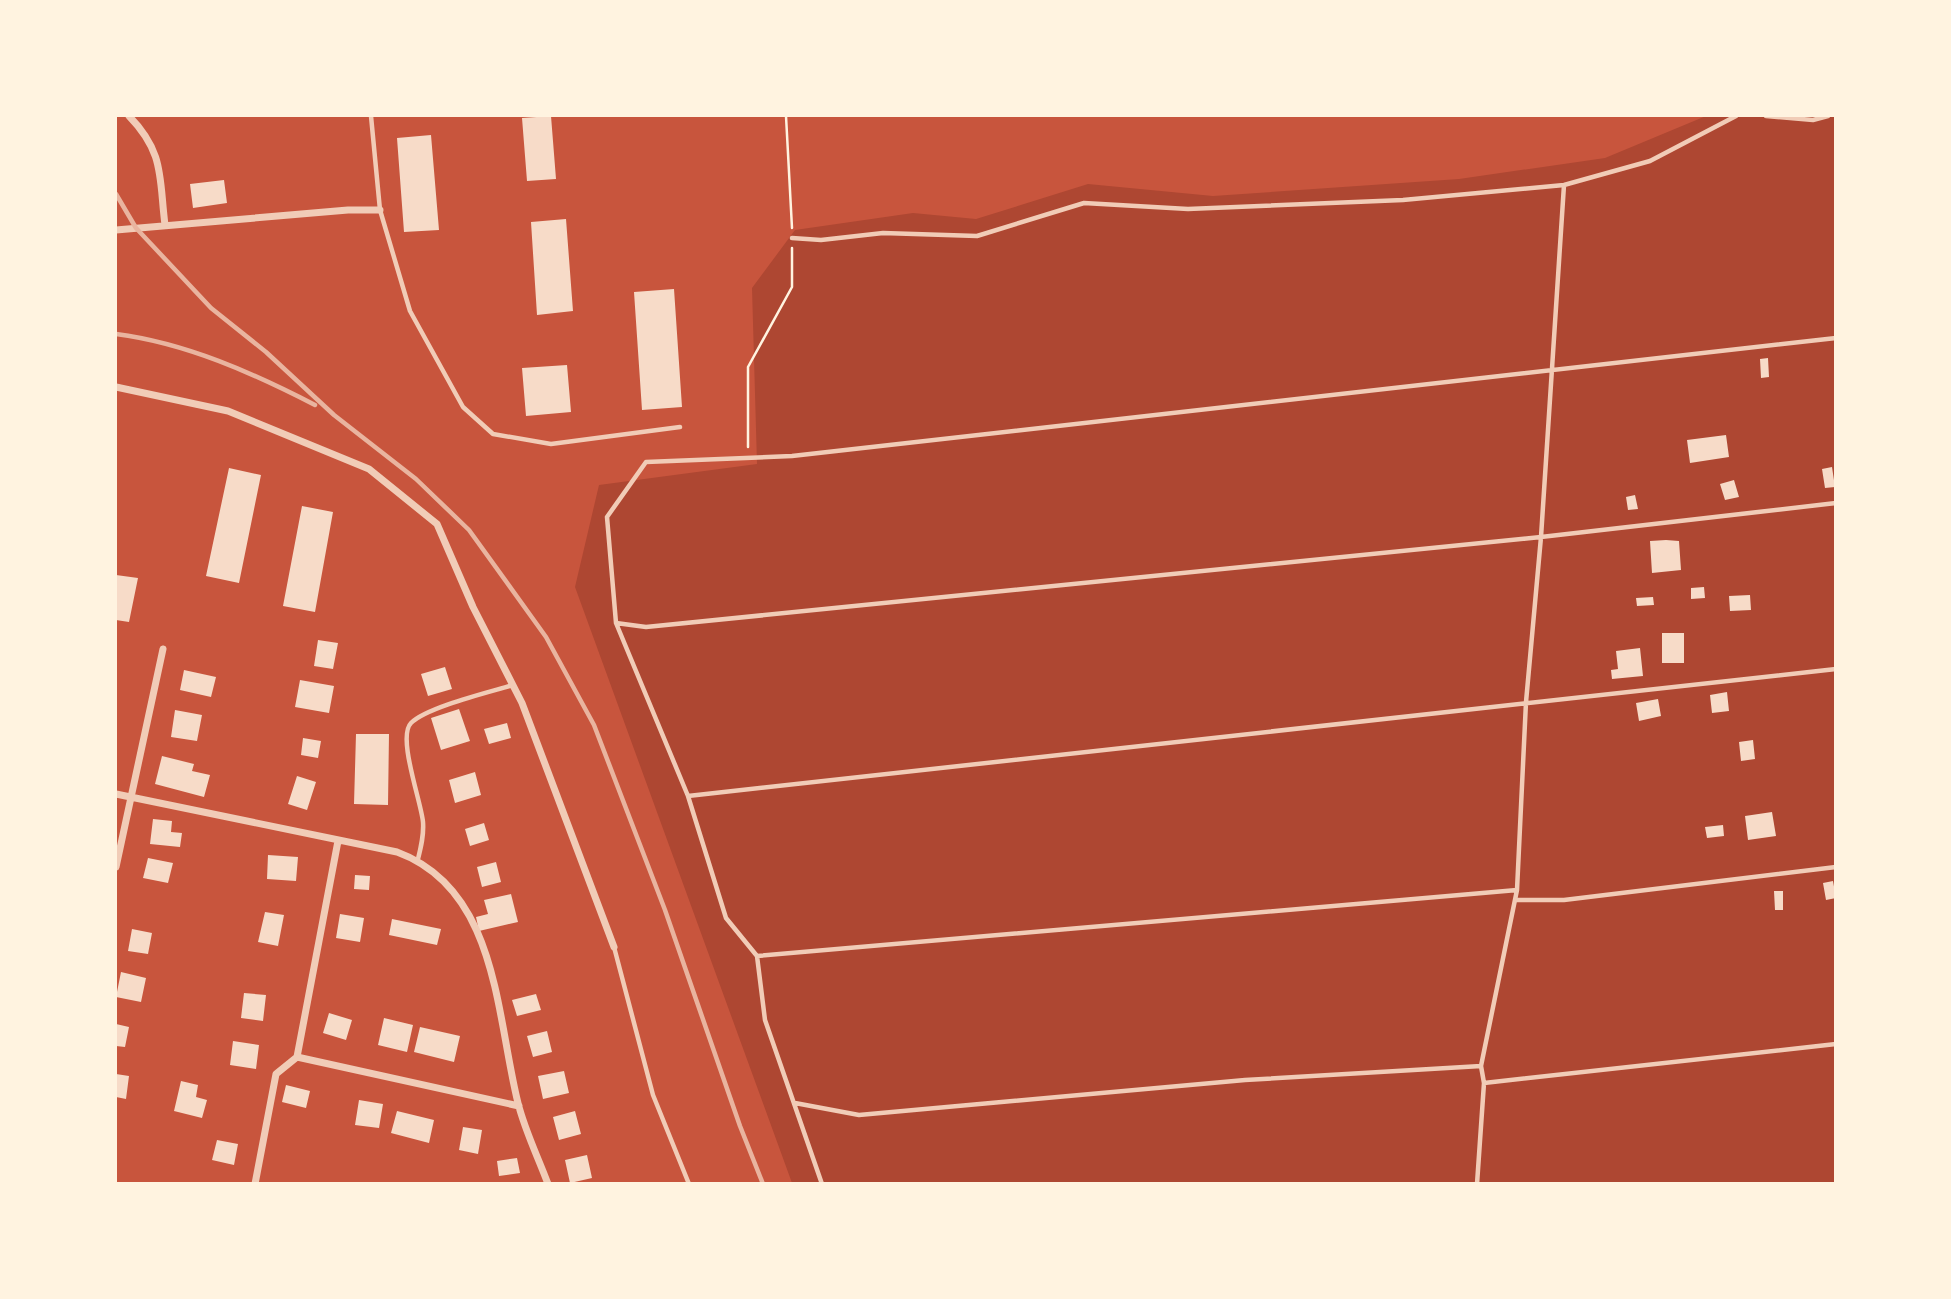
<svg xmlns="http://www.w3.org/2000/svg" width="1951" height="1299" font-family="'Roboto Condensed',sans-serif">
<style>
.green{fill:#ae4732}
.building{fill:#f7dbc8}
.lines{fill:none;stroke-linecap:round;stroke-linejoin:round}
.path{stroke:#fff3e0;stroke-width:2.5}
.service{stroke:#f1ccb7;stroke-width:4.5}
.minor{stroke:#f1ccb7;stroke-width:7}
.rail{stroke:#e9b49f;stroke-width:4.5}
</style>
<rect width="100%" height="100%" fill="#c8553d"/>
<!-- green -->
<path class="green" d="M 1706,116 L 1835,116 L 1835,1183 L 792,1183 L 575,587 L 599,485 L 757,464 L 752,288 L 795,230 L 913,213 L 976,219 L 1088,184 L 1213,196 L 1459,179 L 1605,158 Z"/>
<!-- building -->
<path class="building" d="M 551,116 L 556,179 L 527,181 L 522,118 Z
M 431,135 L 439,230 L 404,232 L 397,138 Z
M 224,180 L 227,203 L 193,208 L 190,184 Z
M 566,219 L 573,311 L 537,315 L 531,222 Z
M 674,289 L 682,407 L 642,410 L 634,292 Z
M 1768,358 L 1769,377 L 1761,378 L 1760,359 Z
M 567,365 L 571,412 L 526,416 L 522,368 Z
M 1726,435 L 1729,457 L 1690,463 L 1687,440 Z
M 1832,467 L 1835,487 L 1825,488 L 1822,469 Z
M 229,468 L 261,475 L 239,583 L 206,576 Z
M 1734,480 L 1739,497 L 1725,500 L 1720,484 Z
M 1635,495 L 1638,509 L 1628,510 L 1626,497 Z
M 302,506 L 333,512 L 315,612 L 283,606 Z
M 1666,540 L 1679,541 L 1681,570 L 1652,573 L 1650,541 Z
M 116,575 L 138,578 L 129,622 L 116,620 Z
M 1704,587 L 1705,598 L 1691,599 L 1691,588 Z
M 1750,595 L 1751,610 L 1730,611 L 1729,596 Z
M 1653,597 L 1654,605 L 1637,606 L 1636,598 Z
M 1662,633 L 1684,633 L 1684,663 L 1662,663 Z
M 318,640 L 338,643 L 333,669 L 314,666 Z
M 1640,648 L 1643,676 L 1612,679 L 1611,670 L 1618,669 L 1616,651 Z
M 445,667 L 452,689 L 428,696 L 421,674 Z
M 184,670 L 216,677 L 211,697 L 180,690 Z
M 300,680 L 334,686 L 329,713 L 295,707 Z
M 1727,692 L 1729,711 L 1712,713 L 1710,695 Z
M 1658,699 L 1661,716 L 1639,721 L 1636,703 Z
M 459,709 L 470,741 L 441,750 L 431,718 Z
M 175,710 L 202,715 L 197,741 L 171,737 Z
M 507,723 L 511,738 L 489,744 L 484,729 Z
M 356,734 L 389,734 L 388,805 L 354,804 Z
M 303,738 L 321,741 L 318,758 L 301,755 Z
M 1753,740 L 1755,759 L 1741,761 L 1739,742 Z
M 162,756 L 194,764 L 192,771 L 210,775 L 204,797 L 155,784 Z
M 475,772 L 481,795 L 455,803 L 449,780 Z
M 297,776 L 316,782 L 307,810 L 288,804 Z
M 1772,812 L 1776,836 L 1748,840 L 1745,816 Z
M 153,819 L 172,821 L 171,832 L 182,833 L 180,847 L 150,844 Z
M 484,823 L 489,840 L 470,846 L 465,829 Z
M 1723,825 L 1724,836 L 1707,838 L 1705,827 Z
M 268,855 L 298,857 L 296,881 L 267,879 Z
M 148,858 L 173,863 L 168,883 L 143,878 Z
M 496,862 L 501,882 L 482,887 L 477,867 Z
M 355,875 L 370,876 L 369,890 L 354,889 Z
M 1833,881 L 1836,898 L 1826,900 L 1823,883 Z
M 1774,891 L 1783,891 L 1783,910 L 1775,910 Z
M 511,894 L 518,922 L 479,931 L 476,917 L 488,914 L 484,900 Z
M 265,912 L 284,915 L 278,946 L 258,942 Z
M 340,914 L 364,918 L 360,942 L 336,938 Z
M 392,919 L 441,929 L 437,945 L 389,935 Z
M 132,929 L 152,933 L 148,954 L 128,951 Z
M 121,972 L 146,978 L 141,1002 L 116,997 Z
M 244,993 L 266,995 L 263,1021 L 241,1018 Z
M 536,994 L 541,1010 L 517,1016 L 512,1000 Z
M 329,1013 L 352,1020 L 346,1040 L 323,1033 Z
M 384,1018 L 413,1025 L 407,1052 L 378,1045 Z
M 116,1024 L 129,1027 L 125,1047 L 116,1046 Z
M 420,1027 L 460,1036 L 454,1062 L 414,1052 Z
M 547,1031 L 552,1052 L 533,1057 L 527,1036 Z
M 233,1041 L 259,1045 L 256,1069 L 230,1065 Z
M 564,1071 L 569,1093 L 543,1099 L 538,1076 Z
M 116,1074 L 129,1076 L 126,1099 L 116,1097 Z
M 181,1081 L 198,1085 L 196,1097 L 207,1100 L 202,1118 L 174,1111 Z
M 286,1085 L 310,1091 L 306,1108 L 282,1102 Z
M 359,1100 L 383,1104 L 379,1128 L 355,1125 Z
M 397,1111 L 434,1120 L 429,1143 L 391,1133 Z
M 575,1111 L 581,1134 L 559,1140 L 553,1117 Z
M 463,1127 L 482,1130 L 478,1154 L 459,1150 Z
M 217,1140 L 238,1144 L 234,1165 L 212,1160 Z
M 587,1155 L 592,1178 L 570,1183 L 565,1160 Z
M 517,1158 L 520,1173 L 499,1176 L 497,1161 Z"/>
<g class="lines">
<!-- path -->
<path class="path" d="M 786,116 L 792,228
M 748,447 L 748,367 L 792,287 L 792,248"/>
<!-- service -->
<path class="service" d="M 371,116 L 380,210 L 410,311 L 463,407 L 493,434 L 551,444 L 680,427
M 1766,116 L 1813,120 L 1828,116
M 792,238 L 821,240 L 883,233 L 977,236 L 1084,203 L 1188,209 L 1403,200 L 1564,185 L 1650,161 L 1736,116
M 616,623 L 646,627 L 1541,537 L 1836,503
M 688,796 L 1836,669
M 418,859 C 421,847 424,835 423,822 C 421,801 397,737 411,723 C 427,707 490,692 513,685
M 1516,900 L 1564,900 L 1836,867
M 614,947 L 653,1095 L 689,1184
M 757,956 L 1517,890
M 1484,1083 L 1836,1044
M 795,1103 L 859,1115 L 1245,1080 L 1481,1066
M 822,1184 L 765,1020 L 757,956 L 726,918 L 688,796 L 616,623 L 607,517 L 646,462 L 792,456 L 1836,338
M 1477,1184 L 1484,1083 L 1481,1066 L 1517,890 L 1526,702 L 1541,537 L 1564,185"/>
<!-- minor -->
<path class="minor" d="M 129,116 C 165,153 159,178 165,225
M 116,230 L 348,210 L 380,210
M 116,387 L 228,411 L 369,469 L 437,524 L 473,607 L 522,703 L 614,947
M 116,794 L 397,852 C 498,889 496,1015 518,1103 C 525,1131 538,1157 548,1184
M 116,867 L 163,649
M 297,1057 L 519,1106
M 255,1184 L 276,1074 L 297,1057 L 338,841"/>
<!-- rail -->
<path class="rail" d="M 116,194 L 136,228 L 211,308 L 266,352 L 334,415 L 416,479 L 469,530 L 546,637 L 594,725 L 665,910 L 740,1126 L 763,1184
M 116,334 C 186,343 253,373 315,405"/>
</g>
<!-- border -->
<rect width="1951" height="1299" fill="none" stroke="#fff3e0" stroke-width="234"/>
</svg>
